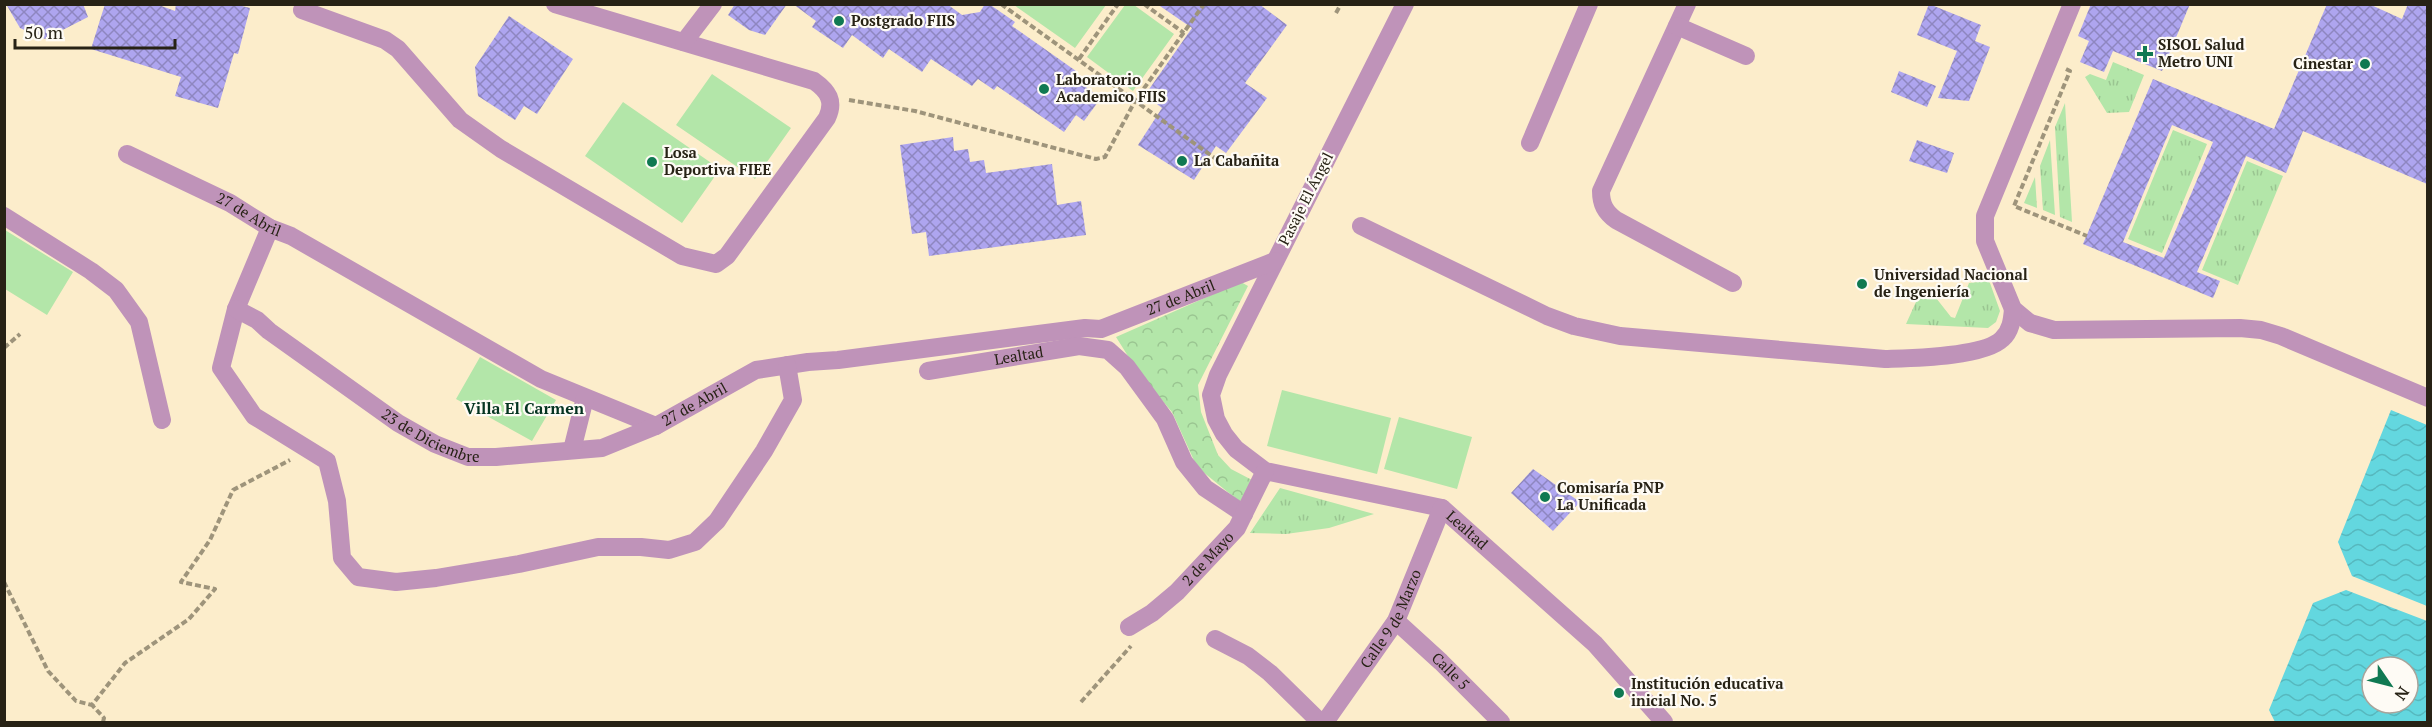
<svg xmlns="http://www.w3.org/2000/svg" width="2432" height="727" font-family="'PT Serif',serif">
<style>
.grass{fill:url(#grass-tufts)}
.park{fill:url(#park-crowns)}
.garden{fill:#b3e6a9}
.water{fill:url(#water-waves);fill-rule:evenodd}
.building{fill:url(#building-cross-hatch);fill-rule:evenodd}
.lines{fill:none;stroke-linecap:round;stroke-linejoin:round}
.path{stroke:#9e947b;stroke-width:4;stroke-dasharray:6 3;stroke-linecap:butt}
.minor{stroke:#bf93b9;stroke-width:18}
.poi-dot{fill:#107952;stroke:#fefbf5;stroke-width:2}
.labels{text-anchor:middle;stroke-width:4.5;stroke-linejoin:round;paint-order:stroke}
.poi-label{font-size:15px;font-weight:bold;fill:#272215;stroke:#fefbf5;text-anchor:start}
.street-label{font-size:15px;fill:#272215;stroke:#fefbf5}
.neighbourhood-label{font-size:16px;font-weight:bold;fill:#053421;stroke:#fefbf5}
</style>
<defs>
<pattern id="grass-tufts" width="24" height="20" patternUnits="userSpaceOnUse" patternTransform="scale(1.5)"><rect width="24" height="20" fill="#b3e6a9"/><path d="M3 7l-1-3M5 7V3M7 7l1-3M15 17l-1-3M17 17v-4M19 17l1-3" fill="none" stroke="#9ac591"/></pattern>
<pattern id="park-crowns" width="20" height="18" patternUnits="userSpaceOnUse" patternTransform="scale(1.5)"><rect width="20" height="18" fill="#b3e6a9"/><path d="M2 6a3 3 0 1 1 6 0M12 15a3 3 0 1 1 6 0" fill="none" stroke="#9ac591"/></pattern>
<pattern id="water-waves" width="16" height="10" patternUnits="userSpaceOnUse" patternTransform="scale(1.5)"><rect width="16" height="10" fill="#63d7df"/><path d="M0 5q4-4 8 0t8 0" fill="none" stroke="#56b8be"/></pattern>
<pattern id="building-cross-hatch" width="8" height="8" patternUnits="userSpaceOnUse" patternTransform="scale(1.5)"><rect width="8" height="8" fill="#aea5ef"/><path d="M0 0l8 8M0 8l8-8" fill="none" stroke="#8e86c0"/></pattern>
</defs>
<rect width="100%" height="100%" fill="#fcedcb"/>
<!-- grass -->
<path class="grass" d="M 2113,62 L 2144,75 L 2129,112 L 2107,113 L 2085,77 L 2090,74 L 2106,80 Z
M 2065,103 L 2072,222 L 2060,217 L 2055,127 Z
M 2173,130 L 2207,144 L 2162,253 L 2128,239 Z
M 2050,140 L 2055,215 L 2043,210 L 2040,166 Z
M 2247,161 L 2283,176 L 2238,285 L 2202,270 Z
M 2035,177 L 2037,208 L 2024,203 Z
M 1987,281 L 1990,283 L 2000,311 L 1996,322 L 1988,328 L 1906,324 L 1920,293 L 1929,289 L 1951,317 L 1955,318 L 1969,283 Z
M 1280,488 L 1374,514 L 1329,528 L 1286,534 L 1250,533 Z"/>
<!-- park -->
<path class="park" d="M 1241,282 L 1248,286 L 1198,385 L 1201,412 L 1218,455 L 1231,469 L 1252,480 L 1240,502 L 1197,467 L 1172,412 L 1138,372 L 1116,337 Z"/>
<!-- garden -->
<path class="garden" d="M 1014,5 L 1106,4 L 1106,5 L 1075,48 Z
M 1125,5 L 1134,5 L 1174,34 L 1133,91 L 1087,57 Z
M 712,74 L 791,128 L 755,179 L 676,125 Z
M 623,102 L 720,169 L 682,223 L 585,156 Z
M 5,230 L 73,272 L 47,315 L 5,289 Z
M 480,357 L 556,400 L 532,441 L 456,399 Z
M 1282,390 L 1391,418 L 1377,474 L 1267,446 Z
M 1399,417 L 1472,437 L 1457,489 L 1384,469 Z"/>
<!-- water -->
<path class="water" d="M 2391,410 L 2427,425 L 2427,606 L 2352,576 L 2338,542 Z
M 2346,590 L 2427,621 L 2427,722 L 2275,722 L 2269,710 L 2313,603 ZM 2372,667 L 2408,667 L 2408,703 L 2372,703 Z"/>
<!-- building -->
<path class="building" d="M 6,4 L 83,4 L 88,17 L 45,39 L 20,28 Z
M 105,4 L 156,4 L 175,11 L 176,4 L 234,4 L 250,8 L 238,54 L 234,53 L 218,108 L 175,96 L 181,77 L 91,49 Z
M 735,4 L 787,4 L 765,35 L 749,30 L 728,15 Z
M 793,4 L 947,4 L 962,15 L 980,12 L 985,4 L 989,4 L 1015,22 L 1012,26 L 1076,71 L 1072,77 L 1101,98 L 1084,121 L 1076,115 L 1064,132 L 997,86 L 994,90 L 978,79 L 972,86 L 931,59 L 922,72 L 889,49 L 883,58 L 852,35 L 843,48 L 812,27 L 816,21 Z
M 1157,4 L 1259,4 L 1287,25 L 1245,83 L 1267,98 L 1226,153 L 1216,146 L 1194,180 L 1138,145 L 1162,108 L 1145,95 L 1192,28 Z
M 1929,4 L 1981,25 L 1975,41 L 1990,47 L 1969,101 L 1938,98 L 1957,51 L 1917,35 Z
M 2091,4 L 2190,4 L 2162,71 L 2113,51 L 2104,72 L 2080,62 L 2089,41 L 2078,36 Z
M 2327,4 L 2369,4 L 2402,19 L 2408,4 L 2427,4 L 2427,184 L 2303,131 L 2286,173 L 2246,156 L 2197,272 L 2220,281 L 2213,298 L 2083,244 L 2153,79 L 2274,129 ZM 2172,125 L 2213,142 L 2164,258 L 2123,242 Z
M 509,16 L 573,59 L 537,114 L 524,106 L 515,120 L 478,96 L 475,67 Z
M 1899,71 L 1936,86 L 1927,107 L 1891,92 Z
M 953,137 L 954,151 L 968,149 L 970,162 L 984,160 L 986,173 L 1052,164 L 1057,205 L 1081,201 L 1086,235 L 929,256 L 926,232 L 912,234 L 900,145 Z
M 1917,140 L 1954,153 L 1947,173 L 1909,161 Z
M 1533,469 L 1580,502 L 1553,531 L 1511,493 Z"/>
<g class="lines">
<!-- path -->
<path class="path" d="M 1001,4 L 1216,159
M 1144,4 L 1184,33
M 1336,13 L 1341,4
M 1079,59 L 1118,4
M 2066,69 L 2070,71 L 2014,206 L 2087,236
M 849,100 L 915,111 L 1096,159 L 1105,157 L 1135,101 L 1204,4
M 4,348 L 20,334
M 4,582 L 48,671 L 76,701 L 92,705
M 1081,702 L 1131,646
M 103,722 L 104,718 L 92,705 L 125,663 L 189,619 L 215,589 L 181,582 L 210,540 L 233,490 L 290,460"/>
<!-- minor -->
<g class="minor">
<path id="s1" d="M 1405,4 L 1218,375 L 1211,395 L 1216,419 L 1224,434 L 1236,449 L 1265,471 L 1442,508 L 1595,644 L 1664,722"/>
<path d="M 1687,4 L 1601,191 C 1601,204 1605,212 1616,220 L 1733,283"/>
<path d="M 2072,4 L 1985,216 L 1985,241 L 2013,309 L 2030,323 L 2054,330 L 2240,328 L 2261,330 L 2281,336 L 2428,398"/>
<path d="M 302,10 L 385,40 L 398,49 L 460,120 L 501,149 L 682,256 L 716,264 L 727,256 L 827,118 C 835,101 828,91 814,81 L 555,4"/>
<path d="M 1677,26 L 1746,56"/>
<path d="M 684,42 L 713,4"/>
<path d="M 1530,143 L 1589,4"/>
<path id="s2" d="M 127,154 L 230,203 L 270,228 L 291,236 L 541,379 L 656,426 L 756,370 L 808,362 L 838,360 L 1085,328 L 1101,329 L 1275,261"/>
<path d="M 4,216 L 91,271 L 116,290 L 139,322 L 162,420"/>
<path d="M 1361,226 L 1547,316 L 1574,326 L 1620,336 L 1885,359 C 1912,358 1984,357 2002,339 C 2011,331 2012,320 2013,309"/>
<path d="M 270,228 L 236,309 L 221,368 L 254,416 L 327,461 L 337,501 L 342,558 L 358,577 L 396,582 L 436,578 L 519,564 L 598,547 L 641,547 L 669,550 L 695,542 L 717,521 L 764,451 L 793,400 L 787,365"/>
<path id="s3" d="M 236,309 L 257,320 L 269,331 L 398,423 L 435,444 L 468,457 L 496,457 L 602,448 L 656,426"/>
<path id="s4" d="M 928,371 L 1079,346 L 1108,350 L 1127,367 L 1165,419 L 1184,462 L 1205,488 L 1244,514"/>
<path d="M 572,450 L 585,398"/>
<path id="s5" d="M 1396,621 L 1441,662 L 1501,722"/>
<path id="s6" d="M 1129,627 L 1152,613 L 1177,592 L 1237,528 L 1265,471"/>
<path d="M 1215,639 L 1248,656 L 1270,673 L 1320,722"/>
<path id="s7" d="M 1325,722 L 1396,621 L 1442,508"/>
</g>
</g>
<!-- markers -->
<g class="poi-dot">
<circle cx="839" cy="21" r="6"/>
<path d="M2142 45h6v6h6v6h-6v6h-6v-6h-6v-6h6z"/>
<circle cx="2365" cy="64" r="6"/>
<circle cx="1044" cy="89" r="6"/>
<circle cx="1182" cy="161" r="6"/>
<circle cx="652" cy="162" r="6"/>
<circle cx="1862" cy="284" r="6"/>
<circle cx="1545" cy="497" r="6"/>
<circle cx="1619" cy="693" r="6"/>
</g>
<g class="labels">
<!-- poi labels -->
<g class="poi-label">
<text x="851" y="26">Postgrado FIIS</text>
<text x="2158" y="50">SISOL Salud<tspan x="2158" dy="17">Metro UNI</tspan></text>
<text x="2353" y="69" text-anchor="end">Cinestar</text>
<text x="1056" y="85">Laboratorio<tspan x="1056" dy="17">Academico FIIS</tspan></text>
<text x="664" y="158">Losa<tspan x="664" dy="17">Deportiva FIEE</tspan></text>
<text x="1194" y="166">La Cabañita</text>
<text x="1874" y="280">Universidad Nacional<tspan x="1874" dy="17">de Ingeniería</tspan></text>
<text x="1557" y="493">Comisaría PNP<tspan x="1557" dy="17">La Unificada</tspan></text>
<text x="1631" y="689">Institución educativa<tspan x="1631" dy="17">inicial No. 5</tspan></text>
</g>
<!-- street labels -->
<g class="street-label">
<text transform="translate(1306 199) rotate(-63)" y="5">Pasaje El Ángel</text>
<text dy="5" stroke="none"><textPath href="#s2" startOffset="136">27 de Abril</textPath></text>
<text dy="5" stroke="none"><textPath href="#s2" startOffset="1144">27 de Abril</textPath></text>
<text dy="5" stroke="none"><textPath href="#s4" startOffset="92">Lealtad</textPath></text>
<text dy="5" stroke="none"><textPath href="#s2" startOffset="640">27 de Abril</textPath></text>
<text dy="5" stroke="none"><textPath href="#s3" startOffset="234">23 de Diciembre</textPath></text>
<text dy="5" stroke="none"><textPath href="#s1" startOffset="748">Lealtad</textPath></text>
<text dy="5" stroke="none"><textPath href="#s6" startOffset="105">2 de Mayo</textPath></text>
<text dy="5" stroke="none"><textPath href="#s7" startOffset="123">Calle 9 de Marzo</textPath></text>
<text dy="5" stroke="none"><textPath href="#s5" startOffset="74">Calle 5</textPath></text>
</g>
<!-- neighbourhood labels -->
<g class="neighbourhood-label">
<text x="524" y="414">Villa El Carmen</text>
</g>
</g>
<!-- border -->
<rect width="2432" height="727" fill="none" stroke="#272215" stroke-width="12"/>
<!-- north arrow -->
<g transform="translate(2390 685) rotate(125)"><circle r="28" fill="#fefbf5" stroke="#a8a49b" stroke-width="1.5"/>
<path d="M0-4.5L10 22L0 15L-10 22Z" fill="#107952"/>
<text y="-9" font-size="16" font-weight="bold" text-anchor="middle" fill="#272215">N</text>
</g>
<!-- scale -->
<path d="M15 39v9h160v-9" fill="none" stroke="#272215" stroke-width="3"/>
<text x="24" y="39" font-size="18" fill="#272215" stroke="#fefbf5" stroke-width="4.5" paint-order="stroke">50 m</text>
</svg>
